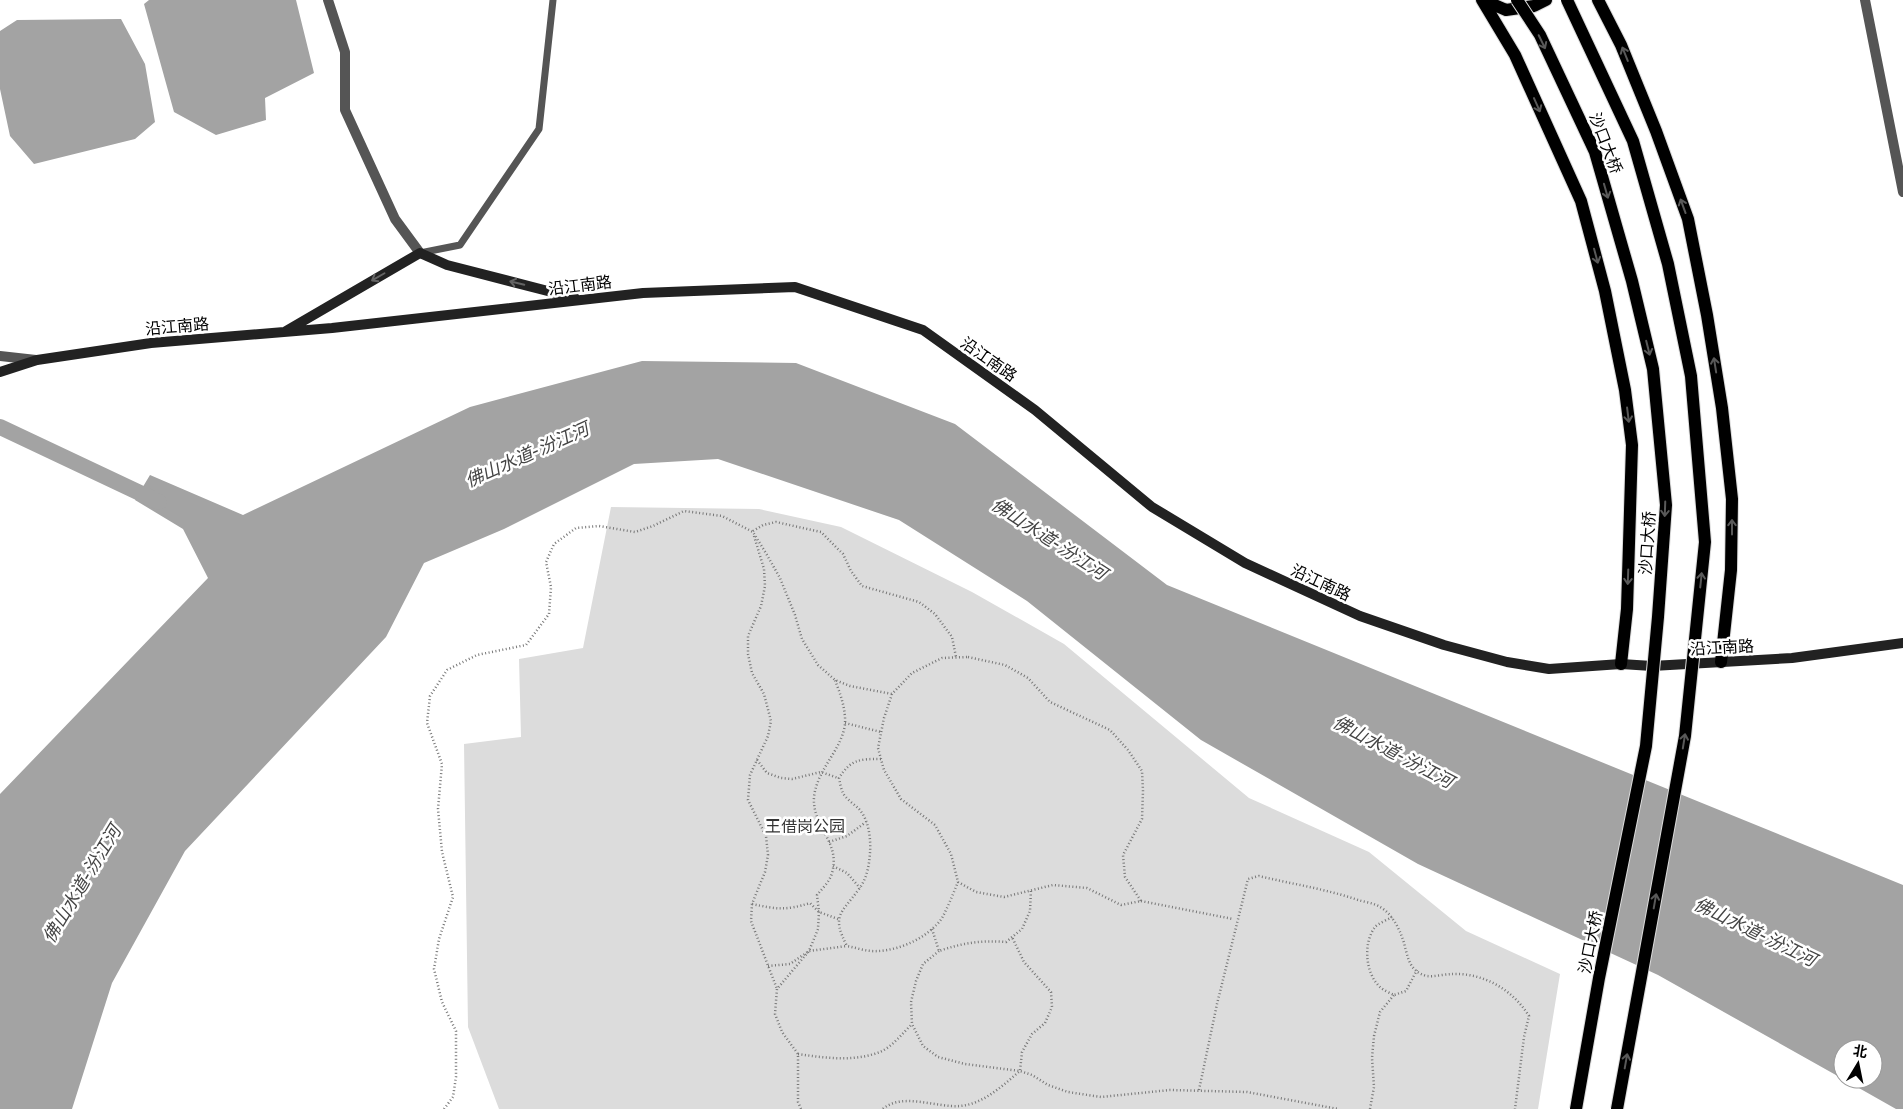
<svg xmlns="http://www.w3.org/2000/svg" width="1903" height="1109" font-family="Cabin,'Noto Sans SC',sans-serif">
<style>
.green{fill:#dcdcdc}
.water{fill:#a3a3a3}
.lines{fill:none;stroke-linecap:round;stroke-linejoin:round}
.canal{stroke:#a3a3a3;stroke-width:16}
.primary-casing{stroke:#dbdbdb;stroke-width:14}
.path{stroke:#777;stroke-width:2.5;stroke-dasharray:1 2.5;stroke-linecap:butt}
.lane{stroke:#555;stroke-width:7}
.street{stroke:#555;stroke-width:10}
.secondary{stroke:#222;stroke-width:10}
.primary{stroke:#000;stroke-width:12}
.primary-bridge-casing{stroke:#dbdbdb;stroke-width:14;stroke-linecap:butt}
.primary-bridge{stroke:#000;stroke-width:12}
.oneway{stroke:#595959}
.oneway2{stroke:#646464}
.labels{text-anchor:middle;stroke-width:5;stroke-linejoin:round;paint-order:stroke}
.street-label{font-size:16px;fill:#000;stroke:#fff}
.park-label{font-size:16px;fill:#333;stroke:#fff}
.water-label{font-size:18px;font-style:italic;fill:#444;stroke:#fff}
</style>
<rect width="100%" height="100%" fill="#fff"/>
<!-- green -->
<path class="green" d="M 611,507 L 759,509 L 841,527 L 972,592 L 1064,644 L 1249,798 L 1369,852 L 1466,931 L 1560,974 L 1538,1109 L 499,1109 L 468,1027 L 464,744 L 521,737 L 519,659 L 583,648 Z"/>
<!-- water -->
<path class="water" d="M 149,0 L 296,0 L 314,73 L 265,98 L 266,120 L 216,135 L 174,112 L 144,4 Z
M 121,19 L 145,64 L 155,122 L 135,139 L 34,164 L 10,136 L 0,89 L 0,31 L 17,20 Z
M 642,361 L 796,363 L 955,424 L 1167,585 L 1903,885 L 1903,1109 L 1896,1109 L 1843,1079 L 1873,1079 L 1873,1049 L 1843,1049 L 1843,1079 L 1658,975 L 1418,864 L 1201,740 L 1027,601 L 899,520 L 718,459 L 634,464 L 504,529 L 424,563 L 386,637 L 185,851 L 112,983 L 72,1109 L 0,1109 L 0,794 L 208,578 L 183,529 L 135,500 L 150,475 L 243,515 L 470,407 Z"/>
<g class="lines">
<!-- canal -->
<path class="canal" d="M 0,427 L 159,502"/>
<!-- primary casing -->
<g class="primary-casing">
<path id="primary" d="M 1482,0 L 1515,55 L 1581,201 L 1605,291 L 1625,390 L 1632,445 L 1627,609 L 1621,664
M 1483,0 L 1506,10 L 1534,6 L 1546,0
M 1598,0 L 1621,45 L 1656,131 L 1688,219 L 1707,315 L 1722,408 L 1732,499 L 1731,570 L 1721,662"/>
</g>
<!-- path -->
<path class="path" d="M 753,531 L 763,525 L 776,522 L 821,532 L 843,554 L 851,571 L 862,586 L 919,602 L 935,614 L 952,637 L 956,657
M 754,536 L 764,569 L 765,586 L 761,606 L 748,636 L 748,654 L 752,673 L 764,694 L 771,721 L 768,736 L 750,775 L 748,800 L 766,836 L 768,855 L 765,872 L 752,904 L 751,921 L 777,989
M 968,657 L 1005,665 L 1028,678 L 1050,702 L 1110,730 L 1128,750 L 1142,771 L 1143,791 L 1142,819 L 1123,855 L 1125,877 L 1141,901 L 1121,905 L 1087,888 L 1053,885 L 1004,897 L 976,892 L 958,882 L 951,854 L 935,825 L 901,799 L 884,770 L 878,748 L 884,718 L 892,694 L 912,673 L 942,658 Z
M 845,723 L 881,732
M 881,759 C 860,759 851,759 839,778 C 840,783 841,789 843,793 C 846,799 854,804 859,809 C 869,820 871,839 870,853 C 869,866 867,878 859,889 C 841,914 831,915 847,946 C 857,948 868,952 878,951 C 901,950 929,937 942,918 C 948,907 953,894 958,882
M 757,760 L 767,773 L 781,778 L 792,779 L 821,772 L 838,778
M 829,842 L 847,836 L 866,822
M 833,866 L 847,873 L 860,888
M 1141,901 L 1233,919
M 752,904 C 776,909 785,911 810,903 L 819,912 L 838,919
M 1392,917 C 1387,920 1379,923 1375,927 C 1363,943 1365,973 1380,987 C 1383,990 1390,993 1394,995 L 1406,991 L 1417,970
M 932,929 L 939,951 C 962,943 982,940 1006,942 L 1022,929 L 1030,911 L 1031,890
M 939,951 L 923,964 L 916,981 L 911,1002 L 912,1024 L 923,1046 L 938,1057 L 965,1064 L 1020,1071 L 1032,1075 L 1048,1085 L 1068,1092 L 1101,1097 L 1170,1090 L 1247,1092 L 1338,1109
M 768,966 L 790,964 L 809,951 L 847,946
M 798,1054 C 825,1058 854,1062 880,1052 C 892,1047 903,1033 912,1024
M 1199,1090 L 1217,1004 L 1248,879 L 1259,876 C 1292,884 1326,889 1358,900 C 1365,902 1374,903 1380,907 C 1391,913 1398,926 1402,937 C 1408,952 1406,971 1427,976 C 1434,977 1445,974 1453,974 C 1484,973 1513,990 1529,1016 L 1524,1037 L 1515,1109
M 444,1109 L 453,1097 L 456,1077 L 456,1031 L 442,1002 L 434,969 L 439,939 L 453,897 L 442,852 L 438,809 L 442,764 L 427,723 L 430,696 L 447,670 L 477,655 L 526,645 L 549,614 L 551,587 L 546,562 L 554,544 L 576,528 L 599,526 L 635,532 L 653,526 L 684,511 L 722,516 L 753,532 L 767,555 L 780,578 L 795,615 L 802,639 L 818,665 L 835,680 L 850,686 L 892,694
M 801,1109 L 798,1102 L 798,1054 L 782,1032 L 775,1014 L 777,989 L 809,951 L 818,929 L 819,912 L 817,895 C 822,889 830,881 832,873 C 841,842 812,827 814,797 C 817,769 842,750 845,724 C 846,709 840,693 835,680
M 883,1109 C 902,1092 937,1108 960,1106 C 984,1104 1003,1085 1020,1071 L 1022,1052 L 1032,1034 L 1045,1023 L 1052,1007 L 1051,992 L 1024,962 L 1012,937
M 1370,1109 L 1374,1087 L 1372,1058 L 1374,1036 L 1380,1012 L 1394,995"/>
<!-- lane -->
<path class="lane" d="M 420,253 L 460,245 L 539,129 L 553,0"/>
<!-- street -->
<path class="street" d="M 328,0 L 345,52 L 345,110 L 395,219 L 420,253
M 1865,0 L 1903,192
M 0,356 L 36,360"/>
<!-- secondary -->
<path class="secondary" d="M 286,331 L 420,253 L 447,265 L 575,298
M 0,372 L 37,360 L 151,343 L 332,328 L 643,293 L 795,287 L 923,330 L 1035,410 L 1152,507 L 1245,563 L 1360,616 L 1444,645 L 1507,662 L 1549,669 L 1621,664 L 1652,666 L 1792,658 L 1903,643"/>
<!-- primary -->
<use href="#primary" class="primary"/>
<!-- primary-bridge casing -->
<g class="primary-bridge-casing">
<path id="primary-bridge" d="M 1517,0 L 1540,35 L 1595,152 L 1632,281 L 1653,369 L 1666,505 L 1658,617 L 1646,746 L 1599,978 L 1576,1109
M 1567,0 L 1633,141 L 1668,264 L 1691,376 L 1705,542 L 1685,736 L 1617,1109"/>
</g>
<!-- primary-bridge -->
<use href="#primary-bridge" class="primary-bridge"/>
</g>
<!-- one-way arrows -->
<defs><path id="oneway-shaft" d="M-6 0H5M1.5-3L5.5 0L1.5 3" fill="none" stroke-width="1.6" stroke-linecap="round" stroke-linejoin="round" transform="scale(1.25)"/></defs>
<g class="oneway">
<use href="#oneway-shaft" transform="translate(1542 42) rotate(64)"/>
<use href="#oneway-shaft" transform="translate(1625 54) rotate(-112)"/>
<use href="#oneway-shaft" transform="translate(1537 105) rotate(66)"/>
<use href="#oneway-shaft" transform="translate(1606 191) rotate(74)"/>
<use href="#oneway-shaft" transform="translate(1683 206) rotate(-110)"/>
<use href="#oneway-shaft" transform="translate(1596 256) rotate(75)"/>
<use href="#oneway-shaft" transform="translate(1648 348) rotate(76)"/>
<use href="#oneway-shaft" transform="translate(1715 365) rotate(-99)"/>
<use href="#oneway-shaft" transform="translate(1628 415) rotate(83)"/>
<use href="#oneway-shaft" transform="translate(1665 509) rotate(92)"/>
<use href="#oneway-shaft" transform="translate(1732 527) rotate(-90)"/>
<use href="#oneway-shaft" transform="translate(1628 577) rotate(92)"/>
<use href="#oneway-shaft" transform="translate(1701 580) rotate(-84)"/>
<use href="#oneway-shaft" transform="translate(1684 741) rotate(-81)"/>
<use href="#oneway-shaft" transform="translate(1655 901) rotate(-80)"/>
<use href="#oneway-shaft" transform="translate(1626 1061) rotate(-80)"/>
</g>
<g class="oneway2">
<use href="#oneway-shaft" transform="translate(378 277) rotate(150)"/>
<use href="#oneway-shaft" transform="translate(517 283) rotate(-166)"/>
</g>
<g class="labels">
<!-- street labels -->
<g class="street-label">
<text transform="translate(1606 143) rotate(69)" y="6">沙口大桥</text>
<text transform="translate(580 285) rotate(-7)" y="6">沿江南路</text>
<text transform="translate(177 326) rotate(-5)" y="6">沿江南路</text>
<text transform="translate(989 359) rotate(35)" y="6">沿江南路</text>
<text transform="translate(1647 543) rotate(-86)" y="6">沙口大桥</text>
<text transform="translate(1321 582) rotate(25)" y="6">沿江南路</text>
<text transform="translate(1722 647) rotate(-3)" y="6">沿江南路</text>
<text transform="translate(1590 942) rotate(-79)" y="6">沙口大桥</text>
</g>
<!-- park labels -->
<g class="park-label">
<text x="805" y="832">王借岗公园</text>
</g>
<!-- water labels -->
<g class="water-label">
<text transform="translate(527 455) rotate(-24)" y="6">佛山水道-汾江河</text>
<text transform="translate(1049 539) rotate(33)" y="6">佛山水道-汾江河</text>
<text transform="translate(1393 752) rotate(28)" y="6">佛山水道-汾江河</text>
<text transform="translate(82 884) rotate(-59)" y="6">佛山水道-汾江河</text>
<text transform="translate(1755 932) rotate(26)" y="6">佛山水道-汾江河</text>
</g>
</g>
<!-- north arrow -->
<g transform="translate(1858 1064) rotate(10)"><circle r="24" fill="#ffffff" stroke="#999999"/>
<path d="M0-4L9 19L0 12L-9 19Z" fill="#000000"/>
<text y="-8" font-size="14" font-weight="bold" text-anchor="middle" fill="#000000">北</text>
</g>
</svg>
